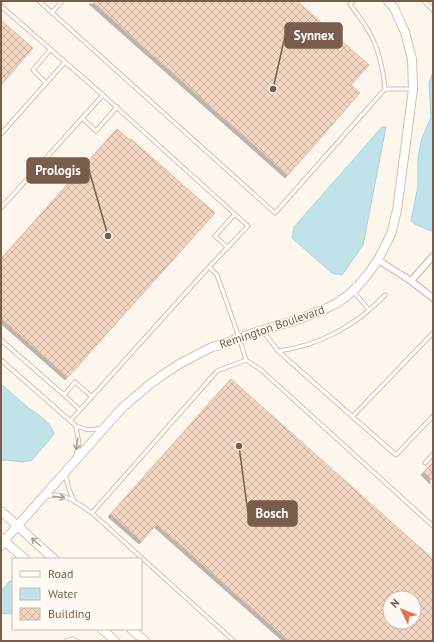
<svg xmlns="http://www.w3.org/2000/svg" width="434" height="642" font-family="'PT Sans',sans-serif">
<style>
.water{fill:#bfe3e8;stroke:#a5d3da}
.building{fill:url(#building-cross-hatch);stroke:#e6bba3;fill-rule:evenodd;filter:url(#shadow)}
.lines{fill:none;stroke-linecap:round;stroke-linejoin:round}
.lane-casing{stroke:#d1beb0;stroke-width:5}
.street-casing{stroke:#d1beb0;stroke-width:8}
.secondary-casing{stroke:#d6c0b0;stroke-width:10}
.lane{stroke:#fff;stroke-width:3}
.street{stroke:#fff;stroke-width:5.5}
.secondary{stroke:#fff;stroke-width:8}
.oneway{stroke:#af9d94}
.labels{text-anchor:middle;stroke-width:3;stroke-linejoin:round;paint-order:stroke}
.street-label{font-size:12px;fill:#7a5c4d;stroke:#fffaf3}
.leader{fill:none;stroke:#7a5c4d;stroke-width:1.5}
.callout-dot{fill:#7a5c4d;stroke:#fffaf3;stroke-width:1.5}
.callout{fill:#7a5c4d;stroke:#7a5c4d;stroke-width:1.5}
.callout-label{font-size:13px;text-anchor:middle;font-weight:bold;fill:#fff}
</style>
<defs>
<pattern id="building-cross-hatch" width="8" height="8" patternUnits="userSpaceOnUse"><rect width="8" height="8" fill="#f3d5c3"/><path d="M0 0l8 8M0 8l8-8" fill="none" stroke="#cab0a1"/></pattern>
<filter id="shadow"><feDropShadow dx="-3" dy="3" stdDeviation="0" flood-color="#0004"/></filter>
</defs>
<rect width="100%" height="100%" fill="#fdf6ec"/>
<!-- water -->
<path class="water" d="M 433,72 L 433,230 L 431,231 L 415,224 L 411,221 L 418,186 L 418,159 L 421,141 L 431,117 L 429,83 Z
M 382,127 L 386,127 L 363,245 L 342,275 L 332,273 L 292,238 L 294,227 Z
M 1,384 C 9,391 17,398 25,405 C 37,415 49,419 54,434 L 32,460 L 24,462 L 7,460 L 1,461 Z
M 13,580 L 13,614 L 1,613 L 1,591 L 10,581 Z"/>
<!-- building -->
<path class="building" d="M 92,1 L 297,1 L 369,65 L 351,85 L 360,93 L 288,175 Z
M 1,20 L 33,48 L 1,85 Z
M 117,129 L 130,140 L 131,139 L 215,213 L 68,377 L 1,318 L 1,259 Z
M 231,379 L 433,559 L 433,641 L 289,641 L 157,524 L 142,541 L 111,514 ZM 390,598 L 414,598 L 414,622 L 390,622 Z
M 433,462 L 433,481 L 424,472 Z"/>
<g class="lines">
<!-- lane casing -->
<g class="lane-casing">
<path id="lane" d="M 39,1 L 275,213 L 385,89 C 383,69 379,48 368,30 C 363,21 356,13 350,4 L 353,1
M 424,1 L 433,10
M 1,6 L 65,62 L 1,134
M 52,13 L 62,1
M 65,62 L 103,95
M 46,83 L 33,70 L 50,50
M 385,89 L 413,89
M 82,118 L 96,131 L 117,107
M 1,208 L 103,95 L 248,226 L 209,267
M 228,248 L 215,236 L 235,214
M 354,292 L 369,310
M 263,331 L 278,351 L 396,455 L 433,416
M 1,340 L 64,395
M 278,351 C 319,346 357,325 385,295
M 1,360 L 76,426 C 86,430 90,431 101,428
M 80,410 L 64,395 L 75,382 L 92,397
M 352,417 L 433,333
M 70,421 L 209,267 L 217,275 L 239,337 L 246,360 L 260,369 L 433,526
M 75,458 L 79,445 L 76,426
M 425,463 L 433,454
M 65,474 L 69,489 L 74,501
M 46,497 C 49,496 53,495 56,495 C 70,496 81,506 92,513
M 66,641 L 72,639 L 77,641
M 234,641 L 92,513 L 217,371 L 246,360"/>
</g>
<!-- street casing -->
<g class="street-casing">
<path id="street" d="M 378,260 L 411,281 L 433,298
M 411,281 L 433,256"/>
</g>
<!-- secondary casing -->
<g class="secondary-casing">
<path id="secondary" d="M 1,511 L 54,559
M 1,538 L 25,559
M 1,546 L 4,541 L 122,408 L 149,385 L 164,374 L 181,363 L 212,347 L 224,344 L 243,336 L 300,319 L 327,308 L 337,303 L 348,295 L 357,287 L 368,274 L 378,260 L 391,234 L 397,210 L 413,89 L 412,59 L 405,32 L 394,8 L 388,1
M 102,629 L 115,641
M 131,629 L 145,641"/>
</g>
<!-- lane -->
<use href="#lane" class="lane"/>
<!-- street -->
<use href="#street" class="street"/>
<!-- secondary -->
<use href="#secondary" class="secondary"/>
</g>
<!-- one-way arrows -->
<defs><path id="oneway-shaft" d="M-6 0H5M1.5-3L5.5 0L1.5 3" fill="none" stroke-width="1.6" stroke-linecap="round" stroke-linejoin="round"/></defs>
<g class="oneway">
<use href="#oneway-shaft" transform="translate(77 444) rotate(96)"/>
<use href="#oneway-shaft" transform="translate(59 497) rotate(6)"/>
<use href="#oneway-shaft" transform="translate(36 542) rotate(-138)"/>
</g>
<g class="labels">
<!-- street labels -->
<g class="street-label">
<text transform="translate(272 327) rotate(-19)" y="4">Remington Boulevard</text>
</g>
</g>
<!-- callouts -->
<path class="leader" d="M273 89L285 36M108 236L89 170M239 446L248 513"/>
<g class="callout-dot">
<circle cx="273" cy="89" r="4"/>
<circle cx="108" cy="236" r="4"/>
<circle cx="239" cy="446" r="4"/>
</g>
<g class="callout">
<rect x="285" y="23" width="57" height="25" rx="4"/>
<rect x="27" y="158" width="62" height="25" rx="4"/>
<rect x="248" y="501" width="49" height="25" rx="4"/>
</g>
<g class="callout-label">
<text x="314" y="40">Synnex</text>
<text x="58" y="175">Prologis</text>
<text x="272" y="518">Bosch</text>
</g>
<!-- border -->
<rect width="434" height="642" fill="none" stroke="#7a5c4d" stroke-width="4"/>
<!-- legend -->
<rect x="12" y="558" width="130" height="72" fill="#fffaf3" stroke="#cabbb1"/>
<rect x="20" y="571" width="20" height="6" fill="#ffffff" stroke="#cabbb1"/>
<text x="48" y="578" font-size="12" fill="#7a5c4d">Road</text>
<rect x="20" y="588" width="20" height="12" fill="#bfe3e8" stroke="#cabbb1"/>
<text x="48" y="598" font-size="12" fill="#7a5c4d">Water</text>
<rect x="20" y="608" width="20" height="12" fill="url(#building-cross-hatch)" stroke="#cabbb1"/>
<text x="48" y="618" font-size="12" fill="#7a5c4d">Building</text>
<!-- north arrow -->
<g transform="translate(402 610) rotate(313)"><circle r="19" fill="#fffaf3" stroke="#cabbb1"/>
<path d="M0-3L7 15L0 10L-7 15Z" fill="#e76f51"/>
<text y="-6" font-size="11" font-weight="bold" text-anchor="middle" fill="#7a5c4d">N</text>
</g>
</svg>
